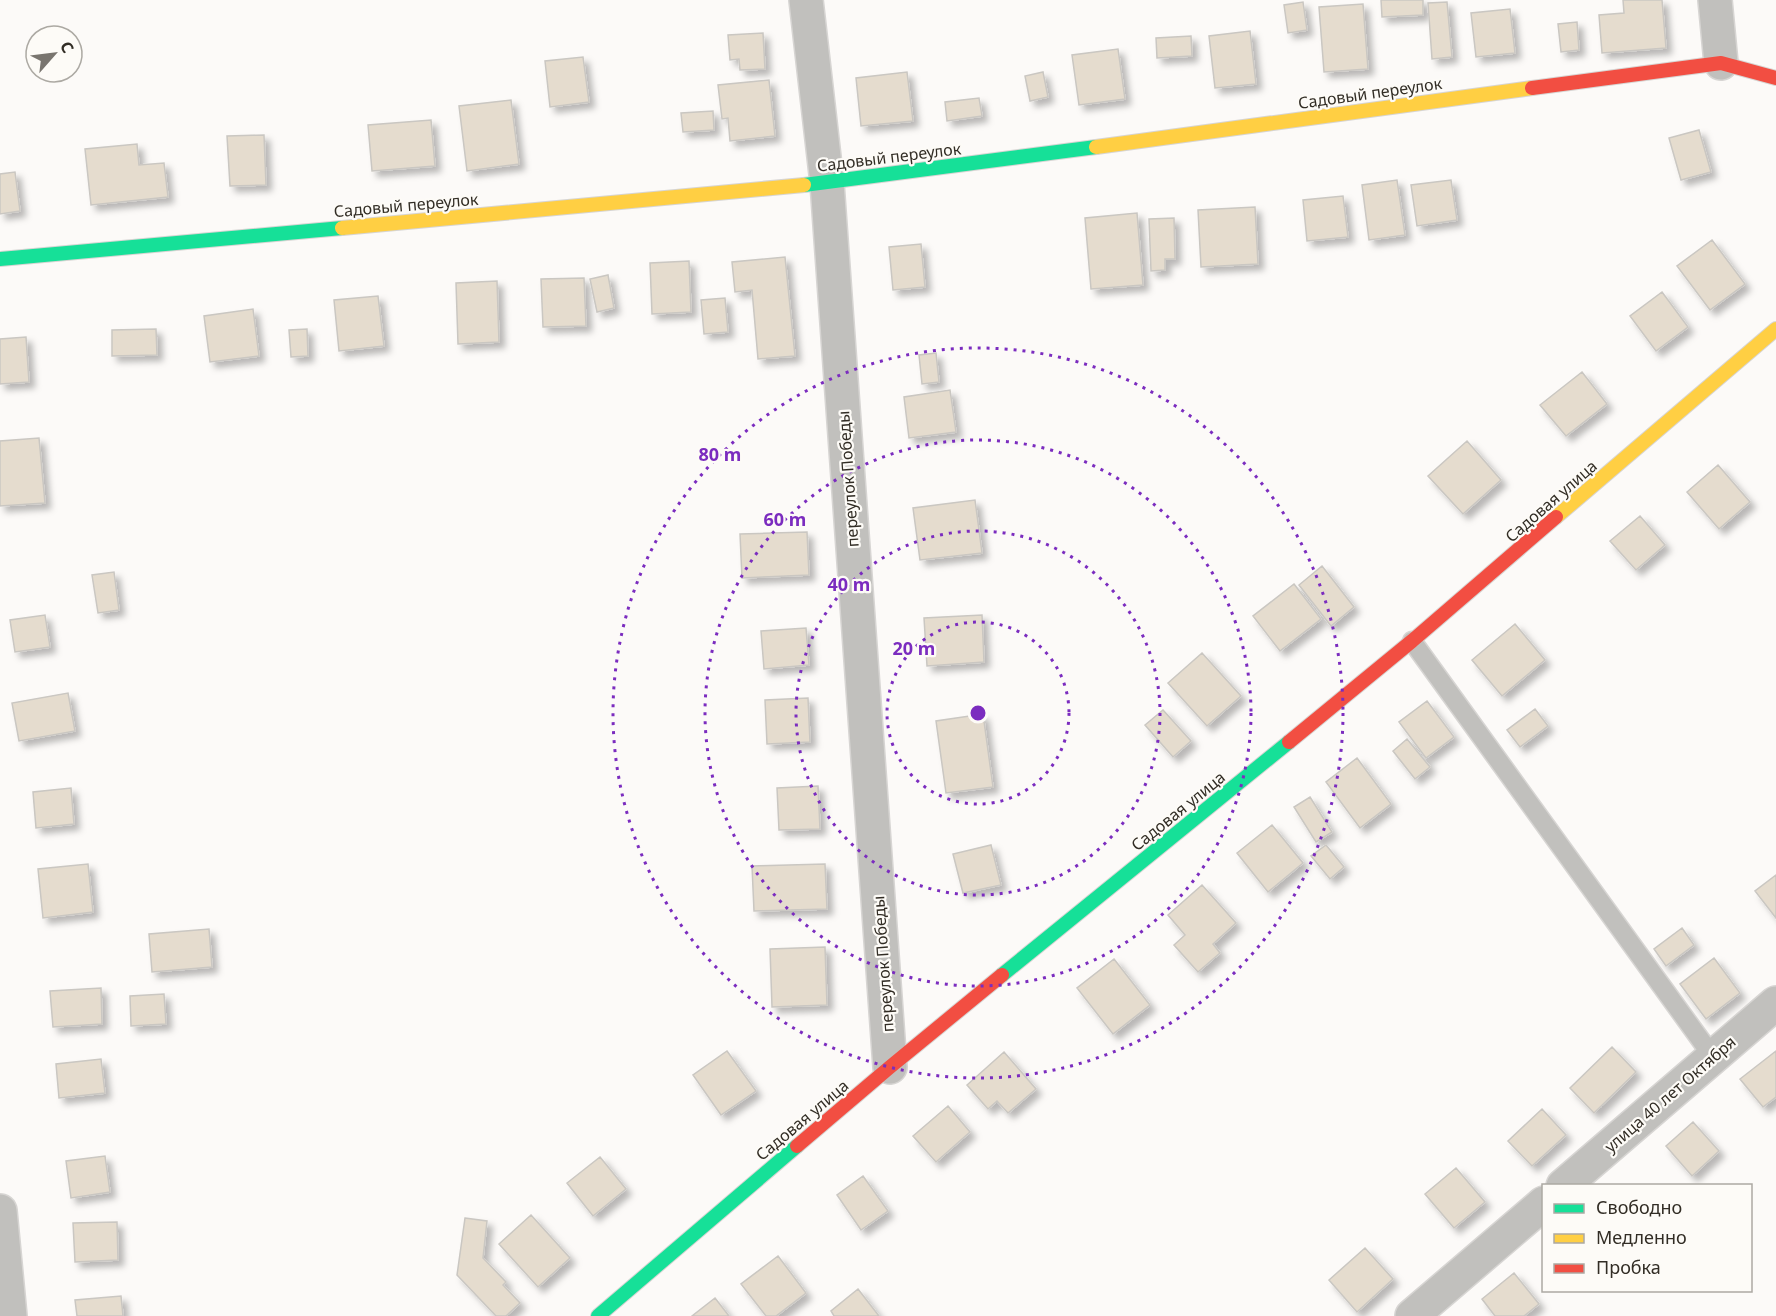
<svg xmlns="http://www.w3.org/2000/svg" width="1776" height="1316" font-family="'Noto Sans',sans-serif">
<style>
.building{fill:#e5dcce;stroke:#cac7c2;stroke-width:1.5;filter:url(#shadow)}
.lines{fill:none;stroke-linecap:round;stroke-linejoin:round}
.lane-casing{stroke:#d7d5d3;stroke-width:21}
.street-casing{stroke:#d7d5d3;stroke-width:36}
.fast-casing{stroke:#d7d5d3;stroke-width:16}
.slow-casing{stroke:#d7d5d3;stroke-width:16}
.jam-casing{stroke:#d7d5d3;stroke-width:16}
.lane{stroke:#c1c0bd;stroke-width:18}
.street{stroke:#c1c0bd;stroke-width:33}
.fast{stroke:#16e098;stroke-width:14}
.slow{stroke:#ffcf43;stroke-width:14}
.jam{stroke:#f24e42;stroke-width:14}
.ring{fill:none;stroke:#7b2cbf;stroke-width:3;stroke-dasharray:3 6}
.labels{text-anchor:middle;stroke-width:4.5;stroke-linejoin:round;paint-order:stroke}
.street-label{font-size:16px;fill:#322d25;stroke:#fdfbf7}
.centre{fill:#7b2cbf;stroke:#fdfbf7;stroke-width:3}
.ring-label{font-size:18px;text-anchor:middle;font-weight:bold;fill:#7b2cbf;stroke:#fdfbf7;stroke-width:4.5;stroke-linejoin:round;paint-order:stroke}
</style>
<defs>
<filter id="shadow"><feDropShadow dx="5.5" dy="5.5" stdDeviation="3" flood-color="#0004"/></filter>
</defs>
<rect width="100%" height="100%" fill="#fcfaf8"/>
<!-- building -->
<path class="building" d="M 1381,0 L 1423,0 L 1423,15 L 1382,17 Z
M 1623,0 L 1662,0 L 1666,48 L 1602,53 L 1599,15 L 1624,13 Z
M 1303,2 L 1307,30 L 1288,33 L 1284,5 Z
M 1447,2 L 1452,57 L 1432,59 L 1428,3 Z
M 1363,4 L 1368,69 L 1324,72 L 1319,7 Z
M 1510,9 L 1515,53 L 1476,57 L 1471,13 Z
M 1577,22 L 1579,50 L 1561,52 L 1558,24 Z
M 1250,31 L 1256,84 L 1215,88 L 1209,36 Z
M 763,33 L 765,69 L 740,70 L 739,59 L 730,60 L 728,35 Z
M 1191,36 L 1192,56 L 1157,58 L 1156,38 Z
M 1118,49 L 1125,99 L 1079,105 L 1072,55 Z
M 583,57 L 589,102 L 550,107 L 545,61 Z
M 907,72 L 913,121 L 861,126 L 856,78 Z
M 1043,72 L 1048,97 L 1030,101 L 1025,76 Z
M 769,80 L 775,136 L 730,141 L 728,118 L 722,119 L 718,85 Z
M 979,98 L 982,116 L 947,121 L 945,102 Z
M 511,100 L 519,164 L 467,171 L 459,106 Z
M 713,111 L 714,130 L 683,132 L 681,113 Z
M 431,120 L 435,166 L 372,171 L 368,125 Z
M 1699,130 L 1711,172 L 1681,180 L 1669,138 Z
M 264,135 L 266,185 L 230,186 L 227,136 Z
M 137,144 L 139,165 L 164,163 L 168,197 L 91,205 L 85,149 Z
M 15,172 L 20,211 L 0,214 L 0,174 Z
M 1397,180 L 1405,235 L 1369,240 L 1362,185 Z
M 1451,180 L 1457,220 L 1417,226 L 1411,185 Z
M 1343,196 L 1348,237 L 1307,241 L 1303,200 Z
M 1255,207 L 1258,264 L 1201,267 L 1198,210 Z
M 1137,213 L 1143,285 L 1091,289 L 1085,218 Z
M 1174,218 L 1175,259 L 1165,259 L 1165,270 L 1151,271 L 1149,219 Z
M 1712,240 L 1745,284 L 1710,310 L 1677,266 Z
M 921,244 L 925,287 L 893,290 L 889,247 Z
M 785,257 L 795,356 L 758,359 L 752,290 L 735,292 L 732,262 Z
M 689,261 L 691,312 L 652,314 L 650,263 Z
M 608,275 L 614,308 L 597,312 L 590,279 Z
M 584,278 L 586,326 L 543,327 L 541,279 Z
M 497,281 L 499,342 L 458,344 L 456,283 Z
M 1662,292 L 1688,327 L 1656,351 L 1630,316 Z
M 378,296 L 384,346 L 339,351 L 334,300 Z
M 725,298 L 728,332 L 704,334 L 701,300 Z
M 253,309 L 259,356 L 210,362 L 204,316 Z
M 156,329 L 157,355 L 112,356 L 112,330 Z
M 307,329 L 308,356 L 291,357 L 289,330 Z
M 26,337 L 29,382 L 0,384 L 0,339 Z
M 936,353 L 939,382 L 922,384 L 919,355 Z
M 1582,372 L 1607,404 L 1566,436 L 1540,405 Z
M 950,390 L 956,432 L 909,438 L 904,397 Z
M 39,438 L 45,503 L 0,506 L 0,441 Z
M 1467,441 L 1501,480 L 1463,514 L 1428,476 Z
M 1718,465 L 1750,502 L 1719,529 L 1687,492 Z
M 975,500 L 982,553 L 920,560 L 913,508 Z
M 1640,516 L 1665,545 L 1636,570 L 1610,541 Z
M 807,532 L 809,575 L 742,578 L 740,534 Z
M 1322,566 L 1354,607 L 1331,626 L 1299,585 Z
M 114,572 L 119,610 L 98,613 L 92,575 Z
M 1294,584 L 1321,619 L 1280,651 L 1253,616 Z
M 45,615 L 50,647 L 15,652 L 10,620 Z
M 982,615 L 984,662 L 927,666 L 924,618 Z
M 1515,624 L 1545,660 L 1502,696 L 1472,660 Z
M 806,628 L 809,665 L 764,669 L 761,631 Z
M 1202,653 L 1241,696 L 1207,726 L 1168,683 Z
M 68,693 L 75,731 L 19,741 L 12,703 Z
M 808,698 L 810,742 L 767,744 L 765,700 Z
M 1427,701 L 1454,737 L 1426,758 L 1399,722 Z
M 1535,709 L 1548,726 L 1520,747 L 1507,730 Z
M 1163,710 L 1191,741 L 1173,757 L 1145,725 Z
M 983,714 L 993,787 L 946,793 L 936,721 Z
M 1407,739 L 1430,767 L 1415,779 L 1393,751 Z
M 1357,758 L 1391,804 L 1360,828 L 1326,782 Z
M 818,786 L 820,829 L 779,830 L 777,788 Z
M 71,788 L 74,824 L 36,828 L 33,792 Z
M 1310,797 L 1332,832 L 1316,842 L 1294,807 Z
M 1272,825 L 1303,863 L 1268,892 L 1237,853 Z
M 991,845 L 1001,885 L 963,893 L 953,854 Z
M 1326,845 L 1344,867 L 1330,879 L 1311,856 Z
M 88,864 L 93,912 L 43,918 L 38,869 Z
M 825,864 L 827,909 L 754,911 L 752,866 Z
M 1776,875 L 1776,918 L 1755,891 Z
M 1202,885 L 1236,923 L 1213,944 L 1220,953 L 1198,972 L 1174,945 L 1185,935 L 1168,915 Z
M 1682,928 L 1694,945 L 1666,966 L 1654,949 Z
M 209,929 L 212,967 L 152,972 L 149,934 Z
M 825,947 L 827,1005 L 772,1007 L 770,949 Z
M 1714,958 L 1740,993 L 1706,1019 L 1680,984 Z
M 1114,959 L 1150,1005 L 1113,1034 L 1077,988 Z
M 101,988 L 102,1024 L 53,1027 L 50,991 Z
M 164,994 L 166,1024 L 131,1026 L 130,996 Z
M 1612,1047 L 1636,1072 L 1594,1113 L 1570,1088 Z
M 727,1051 L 756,1091 L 721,1115 L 693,1075 Z
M 1776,1051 L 1776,1097 L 1763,1107 L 1740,1079 Z
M 1004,1052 L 1036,1089 L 1008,1113 L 997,1101 L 988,1109 L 967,1085 Z
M 101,1059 L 105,1093 L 59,1098 L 56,1064 Z
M 948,1106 L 970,1132 L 936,1162 L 913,1136 Z
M 1542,1109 L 1566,1135 L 1532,1166 L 1508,1141 Z
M 1693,1122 L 1719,1151 L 1692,1176 L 1666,1146 Z
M 105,1156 L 110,1192 L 71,1198 L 66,1161 Z
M 600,1157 L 626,1189 L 593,1216 L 567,1183 Z
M 1456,1168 L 1485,1202 L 1454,1228 L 1425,1194 Z
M 863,1176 L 888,1211 L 861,1230 L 837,1195 Z
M 531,1215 L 570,1258 L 538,1287 L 499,1244 Z
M 465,1218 L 487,1221 L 483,1258 L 506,1282 L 503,1285 L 520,1303 L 506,1316 L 496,1316 L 457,1275 Z
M 117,1222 L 118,1260 L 75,1262 L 73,1223 Z
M 1365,1248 L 1393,1279 L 1357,1312 L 1329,1280 Z
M 778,1256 L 806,1293 L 776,1316 L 766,1316 L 741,1284 Z
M 1514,1273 L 1539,1304 L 1524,1316 L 1495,1316 L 1482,1299 Z
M 858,1289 L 879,1316 L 834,1316 L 831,1311 Z
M 121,1296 L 123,1316 L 77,1316 L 75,1300 Z
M 715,1298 L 729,1316 L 692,1316 Z"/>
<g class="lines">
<!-- lane casing -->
<g class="lane-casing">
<path id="lane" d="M 1412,641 L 1713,1057"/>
</g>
<!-- street casing -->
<g class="street-casing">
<path id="street" d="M 806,0 L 827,183 L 890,1067
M 1715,0 L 1721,63
M 1563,1186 L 1776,1003
M 0,1211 L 10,1316
M 1412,1316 L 1544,1203"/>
</g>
<!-- fast casing -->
<g class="fast-casing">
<path id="fast" d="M 804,185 L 1096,147
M 0,259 L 342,228
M 1002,975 L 1289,742
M 598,1316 L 797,1146"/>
</g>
<!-- slow casing -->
<g class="slow-casing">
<path id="slow" d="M 1096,147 L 1532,88
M 342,228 L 804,185
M 1556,517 L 1776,329"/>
</g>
<!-- jam casing -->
<g class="jam-casing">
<path id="jam" d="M 1532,88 L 1721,63 L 1776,78
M 1289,742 L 1412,641 L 1556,517
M 797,1146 L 890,1067 L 1002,975"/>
</g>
<!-- lane -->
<use href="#lane" class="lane"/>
<!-- street -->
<use href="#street" class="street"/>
<!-- fast -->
<use href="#fast" class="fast"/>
<!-- slow -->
<use href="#slow" class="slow"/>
<!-- jam -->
<use href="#jam" class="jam"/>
</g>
<!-- distance rings -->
<g class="ring">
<circle cx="978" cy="713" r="91"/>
<circle cx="978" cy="713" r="182"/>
<circle cx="978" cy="713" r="273"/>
<circle cx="978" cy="713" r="365"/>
</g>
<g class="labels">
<!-- street labels -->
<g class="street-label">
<text transform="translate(1370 93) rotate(-8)" y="6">Садовый переулок</text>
<text transform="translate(889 157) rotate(-7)" y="6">Садовый переулок</text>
<text transform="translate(406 205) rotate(-5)" y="6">Садовый переулок</text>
<text transform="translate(848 479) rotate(-94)" y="6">переулок Победы</text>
<text transform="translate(1551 501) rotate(-41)" y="6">Садовая улица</text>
<text transform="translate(1178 811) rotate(-39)" y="6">Садовая улица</text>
<text transform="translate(883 964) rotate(-94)" y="6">переулок Победы</text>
<text transform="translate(1670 1094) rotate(-41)" y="6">улица 40 лет Октября</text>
<text transform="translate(802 1120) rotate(-40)" y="6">Садовая улица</text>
</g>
</g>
<circle cx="978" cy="713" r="9" class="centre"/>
<g class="ring-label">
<text x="720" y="461">80 m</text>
<text x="785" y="526">60 m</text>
<text x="849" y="591">40 m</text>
<text x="914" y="655">20 m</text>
</g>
<!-- legend -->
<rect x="1542" y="1184" width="210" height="108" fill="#fdfbf7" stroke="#aca9a3" stroke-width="1.5"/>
<rect x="1554" y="1204" width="30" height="9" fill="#16e098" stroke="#aca9a3" stroke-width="1.5"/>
<text x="1596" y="1214" font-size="18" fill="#322d25">Свободно</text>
<rect x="1554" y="1234" width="30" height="9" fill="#ffcf43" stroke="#aca9a3" stroke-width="1.5"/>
<text x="1596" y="1244" font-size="18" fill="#322d25">Медленно</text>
<rect x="1554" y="1264" width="30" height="9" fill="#f24e42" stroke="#aca9a3" stroke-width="1.5"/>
<text x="1596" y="1274" font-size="18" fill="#322d25">Пробка</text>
<!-- north arrow -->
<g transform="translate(54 54) rotate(62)"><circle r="28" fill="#fdfbf7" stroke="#aca9a3" stroke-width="1.5"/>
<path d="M0-4.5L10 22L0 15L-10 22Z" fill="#79756f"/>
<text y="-9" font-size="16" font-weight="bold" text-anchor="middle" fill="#322d25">С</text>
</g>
</svg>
